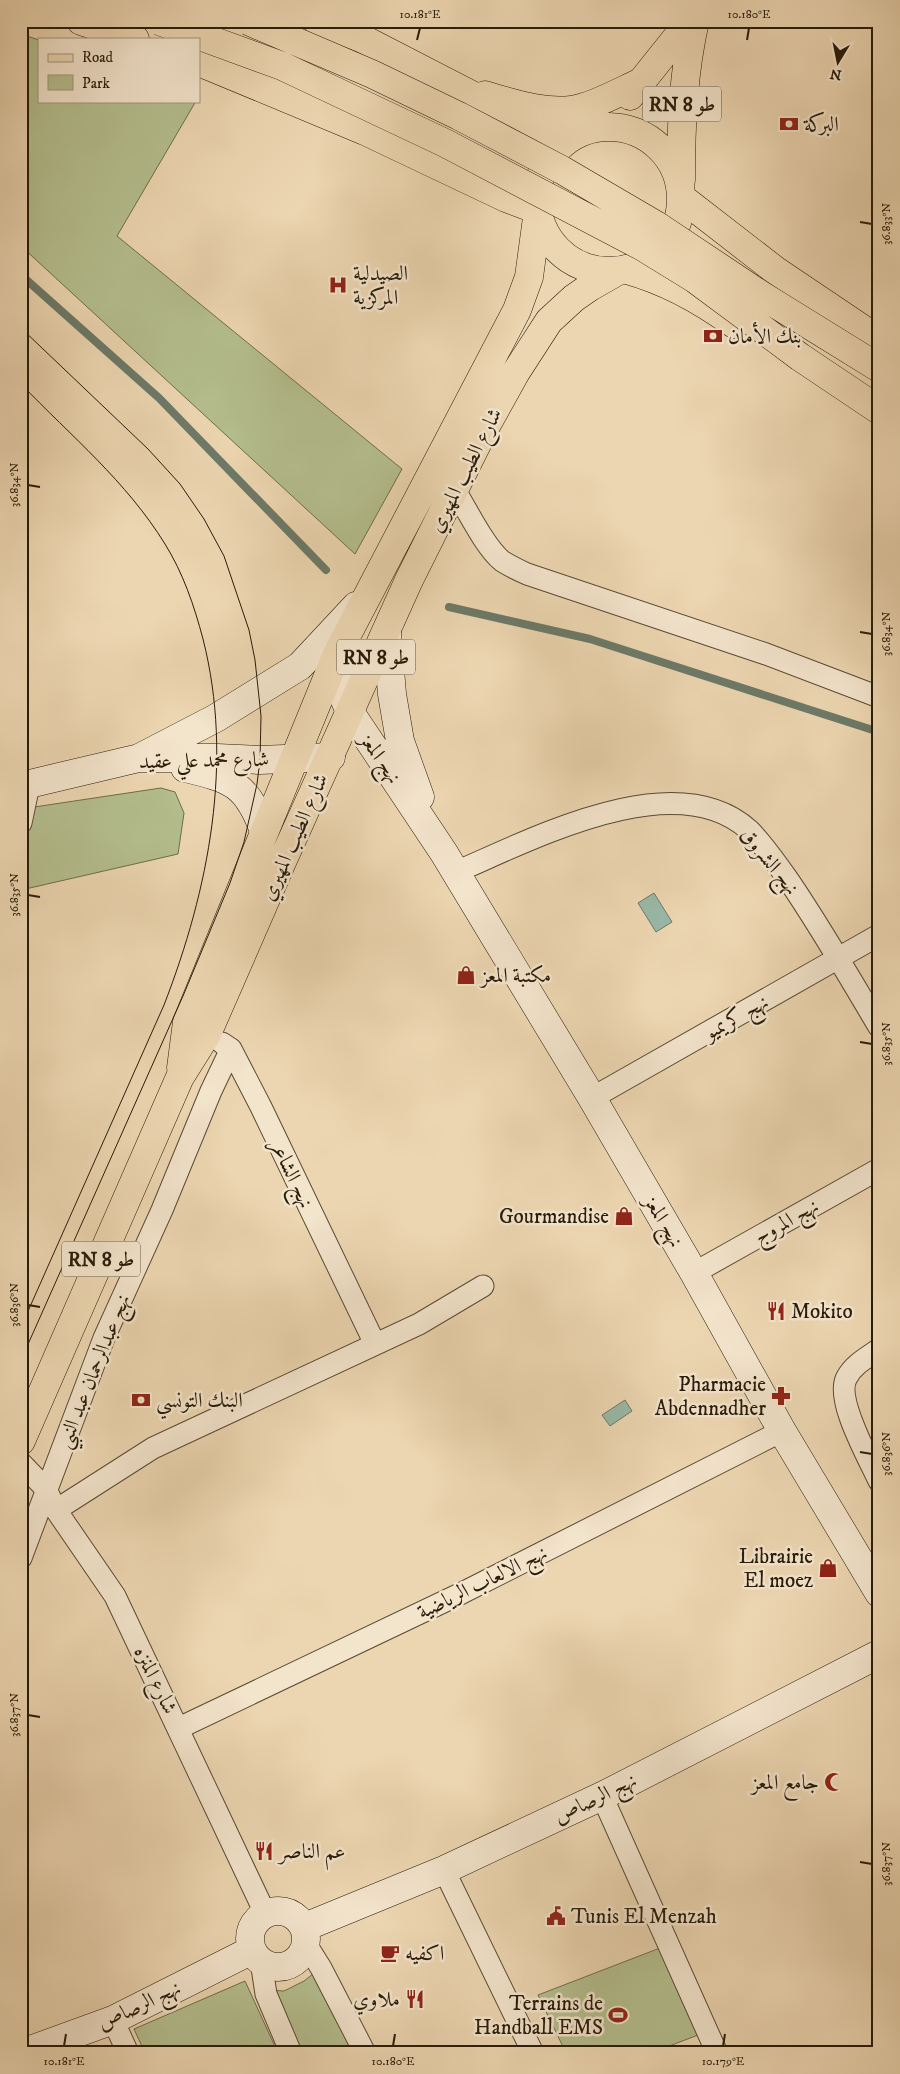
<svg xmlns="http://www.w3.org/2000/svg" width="900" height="2074" font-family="'IM FELL DW Pica',Amiri,serif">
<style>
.green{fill:#b4be8e;stroke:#6e6c4c}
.water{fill:#99b9a8;stroke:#6c7a68}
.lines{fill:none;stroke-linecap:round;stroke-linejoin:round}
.stream{stroke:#6c7a68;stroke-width:8}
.street-casing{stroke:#594a33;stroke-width:23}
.secondary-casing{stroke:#281b09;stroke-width:29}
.primary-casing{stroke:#281b09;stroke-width:29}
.highway-casing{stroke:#281b09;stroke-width:29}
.street{stroke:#f3e4cc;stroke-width:21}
.secondary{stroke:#f3e4cc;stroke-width:28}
.primary{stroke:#ecd6b1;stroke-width:28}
.highway{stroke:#ecd6b1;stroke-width:28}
.tram{stroke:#281b09;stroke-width:1}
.highway-bridge-casing{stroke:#281b09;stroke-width:29;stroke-linecap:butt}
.highway-bridge{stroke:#ecd6b1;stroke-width:28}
.ticks{fill:none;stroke:#281b09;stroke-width:2}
.labels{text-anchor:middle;stroke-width:5;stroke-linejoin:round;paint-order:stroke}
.shield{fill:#f3e4cc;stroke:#655744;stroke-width:1}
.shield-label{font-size:20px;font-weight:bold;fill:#281b09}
.poi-label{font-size:21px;fill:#281b09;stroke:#f3e4cc;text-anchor:start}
.street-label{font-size:21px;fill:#281b09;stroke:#f3e4cc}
.neatline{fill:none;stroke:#281b09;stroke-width:2}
.ticks-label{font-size:12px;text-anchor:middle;fill:#281b09}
</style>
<rect width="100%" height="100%" fill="#ecd6b1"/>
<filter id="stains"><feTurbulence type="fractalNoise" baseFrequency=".004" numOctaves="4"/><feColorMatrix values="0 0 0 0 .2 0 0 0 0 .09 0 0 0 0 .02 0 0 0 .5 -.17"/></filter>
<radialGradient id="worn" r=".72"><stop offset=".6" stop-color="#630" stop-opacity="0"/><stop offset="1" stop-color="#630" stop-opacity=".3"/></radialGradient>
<!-- green -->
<path class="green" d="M 21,34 L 39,40 L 39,101 L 196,101 L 117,236 L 402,469 L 355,554 L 21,246 Z
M 161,788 L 175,792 L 184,813 L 178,854 L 21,890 L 21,809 Z
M 660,1948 L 698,2035 L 651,2053 L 566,2053 L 538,1995 Z
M 318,1970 L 355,2053 L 297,2053 L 268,1990 L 284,1991 L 304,1981 Z
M 245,1981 L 278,2053 L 145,2053 L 134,2029 Z"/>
<!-- water -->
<path class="water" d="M 654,893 L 672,922 L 656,932 L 638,903 Z
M 625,1400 L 632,1411 L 610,1426 L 602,1415 Z"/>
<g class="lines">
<!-- stream -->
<path class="stream" d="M 21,275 L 159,398 L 326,570
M 449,607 L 590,639 L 879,732"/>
<!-- street casing -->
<g class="street-casing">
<path id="street" d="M 454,489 C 467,509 484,546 502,561 C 510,566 518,570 527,574 L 766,654 L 879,697
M 21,823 L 29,785
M 456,872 C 531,840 675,763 749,830 C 764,845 777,864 789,881 C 821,928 850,978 879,1027
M 222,1043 L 231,1049 L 261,1107 L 375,1344
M 592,1098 L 879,935
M 694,1273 L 879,1169
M 879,1349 C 868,1357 854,1364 847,1377 C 834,1398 869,1459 879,1481
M 21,1463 L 46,1489 L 56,1510 L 115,1596 L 265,1913
M 56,1510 L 153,1448 L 419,1324 L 483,1286
M 21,1558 L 104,1338 L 162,1210 L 211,1091 L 231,1049
M 179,1728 L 462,1593 L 782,1431
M 602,1796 L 717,2053
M 444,1870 L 533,2053
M 306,1944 L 321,1968 L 365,2053
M 261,1961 L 266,1994 L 291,2053
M 113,2020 L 128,2053"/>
</g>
<!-- secondary casing -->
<g class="secondary-casing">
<path id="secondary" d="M 387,633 L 392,694 L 400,741 L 420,797
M 337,654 L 344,698 L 350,712 L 444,853 L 592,1098 L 694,1273 L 782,1431 L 879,1593
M 139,758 L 216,718 L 300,666 L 356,606
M 185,768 C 232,779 247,784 264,831
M 21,786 L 139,758 L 217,758 L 260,760 L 331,757
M250 1939a28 28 0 1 1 56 0a28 28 0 1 1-56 0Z
M 305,1927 L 444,1870 L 602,1796 L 879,1654
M 22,2053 L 113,2020 L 252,1950"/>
</g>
<!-- primary casing -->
<g class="primary-casing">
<path id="primary" d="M 485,95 C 514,104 554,117 584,107 C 604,101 623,90 641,82
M 630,96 L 690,21
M537 199a72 72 0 1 1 144 0a72 72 0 1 1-144 0Z
M 681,180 C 681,126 683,74 695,21
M 181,1068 L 187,1022 L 337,654 L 517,310 L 529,277 L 537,218
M 21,1441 L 180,1077 L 207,1034 L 282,862 L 409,580 L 486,426 L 516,372 L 549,321 L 574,298 L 590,287 L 618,271"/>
</g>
<!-- highway casing -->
<g class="highway-casing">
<path id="highway" d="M 81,21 L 135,39
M 317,21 L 363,39 L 518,119 L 567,139
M 199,62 L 365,131 L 506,198 L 535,209
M 682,198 L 775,270 L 879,340
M 627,270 C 667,281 701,300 734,324"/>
</g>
<!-- street -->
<use href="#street" class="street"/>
<!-- secondary -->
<use href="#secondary" class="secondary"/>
<!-- primary -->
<use href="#primary" class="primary"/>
<!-- highway -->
<use href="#highway" class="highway"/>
<!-- tram -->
<path class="tram" d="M 21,328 L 148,449 L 180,484 L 204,519 L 224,556 L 249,630 L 255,660 L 261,716 L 260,760 L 257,784 L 244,842 L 230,883 L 183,996 L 21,1360
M 21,384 C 72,437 126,481 165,544 C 183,573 194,605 203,639 C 234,761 209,889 164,1005 L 21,1327"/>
<!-- highway-bridge casing -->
<g class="highway-bridge-casing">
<path id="highway-bridge" d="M 159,21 L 282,66 L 445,143 L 643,247 L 695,279 L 800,357 L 879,410
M 248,21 L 372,74 L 459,116 L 562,170 L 656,225 L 761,295 L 879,368"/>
</g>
<!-- highway-bridge -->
<use href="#highway-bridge" class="highway-bridge"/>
</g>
<!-- ticks -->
<path class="ticks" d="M 417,40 L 420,28M 747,40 L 749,28M 860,222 L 872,224M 28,485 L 40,487M 860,632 L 872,634M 28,895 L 40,897M 860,1042 L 872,1044M 28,1305 L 40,1307M 860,1452 L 872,1454M 28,1715 L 40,1717M 860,1862 L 872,1864M 64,2046 L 66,2034M 393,2046 L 395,2034M 723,2046 L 725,2034"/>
<!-- icons -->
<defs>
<g id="bank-bare" transform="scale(1.5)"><path d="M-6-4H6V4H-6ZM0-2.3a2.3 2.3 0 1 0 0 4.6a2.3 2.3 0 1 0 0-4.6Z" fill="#8f2418" stroke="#f3e4cc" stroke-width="2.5" paint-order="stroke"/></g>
<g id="hospital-bare" transform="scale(1.5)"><path d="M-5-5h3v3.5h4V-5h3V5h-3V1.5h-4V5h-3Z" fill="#8f2418" stroke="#f3e4cc" stroke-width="2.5" paint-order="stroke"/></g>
<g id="shop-bare" transform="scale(1.5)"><path d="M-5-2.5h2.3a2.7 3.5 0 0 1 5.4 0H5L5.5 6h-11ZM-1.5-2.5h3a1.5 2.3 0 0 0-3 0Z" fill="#8f2418" stroke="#f3e4cc" stroke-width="2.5" paint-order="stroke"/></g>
<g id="restaurant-bare" transform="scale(1.5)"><path d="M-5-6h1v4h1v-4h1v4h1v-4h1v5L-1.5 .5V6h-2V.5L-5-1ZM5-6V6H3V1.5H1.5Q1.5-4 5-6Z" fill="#8f2418" stroke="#f3e4cc" stroke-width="2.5" paint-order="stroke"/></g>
<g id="pharmacy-bare" transform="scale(1.5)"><path d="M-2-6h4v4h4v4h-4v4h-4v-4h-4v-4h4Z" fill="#8f2418" stroke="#f3e4cc" stroke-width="2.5" paint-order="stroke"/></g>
<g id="mosque-bare" transform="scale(1.5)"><path d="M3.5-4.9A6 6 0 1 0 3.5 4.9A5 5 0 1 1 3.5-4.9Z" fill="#8f2418" stroke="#f3e4cc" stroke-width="2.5" paint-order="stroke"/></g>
<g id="civic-bare" transform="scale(1.5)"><path d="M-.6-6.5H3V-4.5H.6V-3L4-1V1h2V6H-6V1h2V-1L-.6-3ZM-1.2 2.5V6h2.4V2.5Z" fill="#8f2418" stroke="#f3e4cc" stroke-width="2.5" paint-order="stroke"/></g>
<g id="cafe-bare" transform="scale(1.5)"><path d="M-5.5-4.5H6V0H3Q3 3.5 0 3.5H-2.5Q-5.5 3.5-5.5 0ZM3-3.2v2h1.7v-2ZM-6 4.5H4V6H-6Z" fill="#8f2418" stroke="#f3e4cc" stroke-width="2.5" paint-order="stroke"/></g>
<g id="stadium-bare" transform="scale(1.5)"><path d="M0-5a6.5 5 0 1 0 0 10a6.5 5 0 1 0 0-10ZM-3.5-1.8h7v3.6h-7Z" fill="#8f2418" stroke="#f3e4cc" stroke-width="2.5" paint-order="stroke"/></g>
</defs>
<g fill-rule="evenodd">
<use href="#bank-bare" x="789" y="124"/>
<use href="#hospital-bare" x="338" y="285"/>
<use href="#bank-bare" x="713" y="336"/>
<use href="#shop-bare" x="466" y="975"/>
<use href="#shop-bare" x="624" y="1216"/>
<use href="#restaurant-bare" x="776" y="1311"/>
<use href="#pharmacy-bare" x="781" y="1396"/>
<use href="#bank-bare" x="141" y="1400"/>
<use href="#shop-bare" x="828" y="1568"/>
<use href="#mosque-bare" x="834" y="1782"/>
<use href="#restaurant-bare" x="264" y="1851"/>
<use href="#civic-bare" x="556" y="1916"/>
<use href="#cafe-bare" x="390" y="1953"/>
<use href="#restaurant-bare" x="415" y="1999"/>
<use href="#stadium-bare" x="618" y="2015"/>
</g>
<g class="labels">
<!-- shield labels -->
<g class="shield">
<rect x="643" y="86.5" width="78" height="35" rx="4"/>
<rect x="337" y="639.5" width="78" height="35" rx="4"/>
<rect x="62" y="1241.5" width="78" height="35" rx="4"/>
</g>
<g class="shield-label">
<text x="682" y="111">RN 8 طو</text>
<text x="376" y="664">RN 8 طو</text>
<text x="101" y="1266">RN 8 طو</text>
</g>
<!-- poi labels -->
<g class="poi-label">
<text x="804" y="131">البركة</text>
<text x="353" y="280">الصيدلية<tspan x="353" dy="24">المركزية</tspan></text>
<text x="728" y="343">بنك الأمان</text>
<text x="481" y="982">مكتبة المعز</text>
<text x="609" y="1223" text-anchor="end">Gourmandise</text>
<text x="791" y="1318">Mokito</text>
<text x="766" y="1391" text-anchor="end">Pharmacie<tspan x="766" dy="24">Abdennadher</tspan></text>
<text x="156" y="1407">البنك التونسي</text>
<text x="813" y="1563" text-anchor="end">Librairie<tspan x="813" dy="24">El moez</tspan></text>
<text x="819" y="1789" text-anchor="end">جامع المعز</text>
<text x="279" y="1858">عم الناصر</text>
<text x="571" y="1923">Tunis El Menzah</text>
<text x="405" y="1960">اكفيه</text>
<text x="400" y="2006" text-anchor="end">ملاوي</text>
<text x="603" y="2010" text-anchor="end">Terrains de<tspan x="603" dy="24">Handball EMS</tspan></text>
</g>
<!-- street labels -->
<g class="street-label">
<text transform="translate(465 470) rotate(-63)" y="7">شارع الطيب المهيري</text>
<text transform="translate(381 758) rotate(56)" y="7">نهج المعز</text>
<text transform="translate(204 760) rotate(-1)" y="7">شارع محمد علي عقيد</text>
<text transform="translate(294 837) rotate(-66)" y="7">شارع الطيب المهيري</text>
<text transform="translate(770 861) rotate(51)" y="7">نهج الشروق</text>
<text transform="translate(736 1017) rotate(-29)" y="7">نهج كريميو</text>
<text transform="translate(292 1173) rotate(65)" y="7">نهج الشاعر</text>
<text transform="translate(664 1221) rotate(60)" y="7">نهج المعز</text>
<text transform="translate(786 1221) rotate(-29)" y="7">نهج المروج</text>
<text transform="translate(93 1371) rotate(-68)" y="7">نهج عبدالرحمان عبد النبي</text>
<text transform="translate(482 1582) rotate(-26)" y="7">نهج الالعاب الرياضية</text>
<text transform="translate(156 1680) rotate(64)" y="7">شارع المنزه</text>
<text transform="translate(595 1798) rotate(-26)" y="7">نهج الرصاص</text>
<text transform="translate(139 2005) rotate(-25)" y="7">نهج الرصاص</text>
</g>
</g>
<!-- margin -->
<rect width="900" height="2074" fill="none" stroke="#ecd6b1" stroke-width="55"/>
<!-- legend -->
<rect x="38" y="38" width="162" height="65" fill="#f3e4cc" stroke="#a2947e"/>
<rect x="48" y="54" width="25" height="8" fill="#ecd6b1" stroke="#a2947e"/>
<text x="82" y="62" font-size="15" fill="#281b09">Road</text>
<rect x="48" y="75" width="25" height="15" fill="#b4be8e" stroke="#a2947e"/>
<text x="82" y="88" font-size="15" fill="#281b09">Park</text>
<!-- north arrow -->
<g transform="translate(838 62) rotate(190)" stroke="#f3e4cc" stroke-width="4" paint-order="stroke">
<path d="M0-4L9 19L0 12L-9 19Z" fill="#281b09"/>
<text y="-8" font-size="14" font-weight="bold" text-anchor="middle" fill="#281b09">N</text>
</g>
<rect x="28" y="28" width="844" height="2018" class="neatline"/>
<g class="ticks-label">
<text x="420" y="18">10.181°E</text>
<text x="749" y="18">10.180°E</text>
<text transform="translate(886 224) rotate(-90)" y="4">36.833°N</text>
<text transform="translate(14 485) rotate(-90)" y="4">36.834°N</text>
<text transform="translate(886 634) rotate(-90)" y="4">36.834°N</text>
<text transform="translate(14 895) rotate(-90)" y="4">36.835°N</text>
<text transform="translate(886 1044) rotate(-90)" y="4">36.835°N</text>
<text transform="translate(14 1305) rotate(-90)" y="4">36.836°N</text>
<text transform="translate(886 1454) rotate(-90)" y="4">36.836°N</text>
<text transform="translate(14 1715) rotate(-90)" y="4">36.837°N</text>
<text transform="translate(886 1864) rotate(-90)" y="4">36.837°N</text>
<text x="64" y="2065">10.181°E</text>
<text x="393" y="2065">10.180°E</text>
<text x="723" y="2065">10.179°E</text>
</g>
<rect width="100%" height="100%" filter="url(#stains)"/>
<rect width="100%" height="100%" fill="url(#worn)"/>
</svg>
